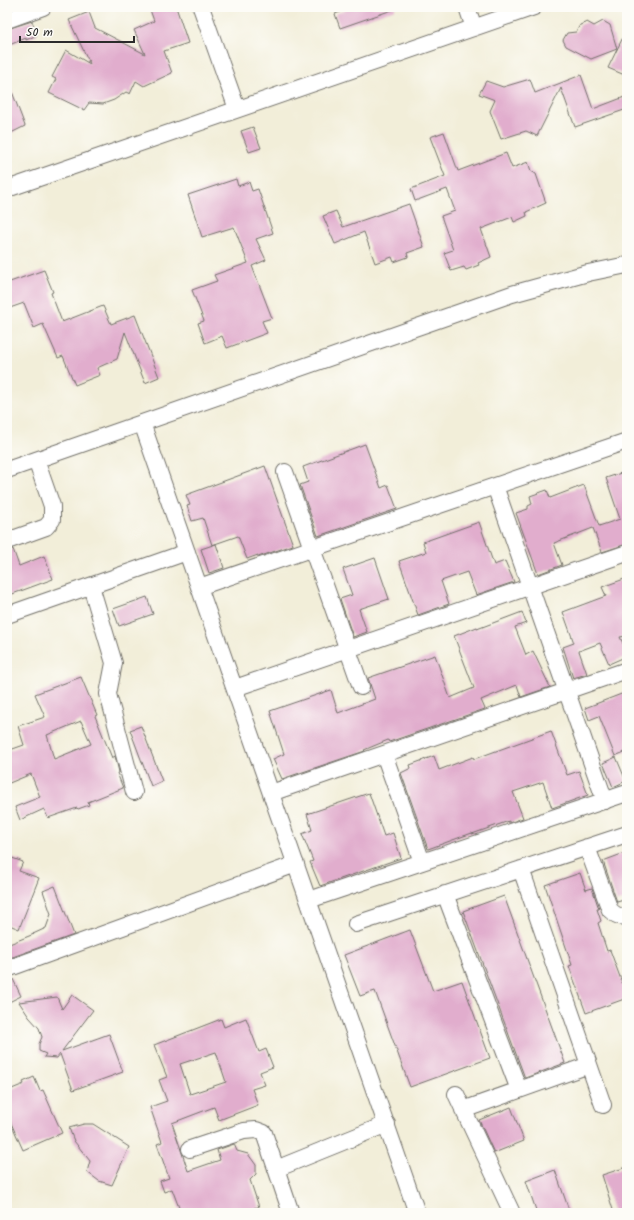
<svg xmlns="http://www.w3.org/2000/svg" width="634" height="1220" font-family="Kalam,sans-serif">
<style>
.building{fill:#e1adcd;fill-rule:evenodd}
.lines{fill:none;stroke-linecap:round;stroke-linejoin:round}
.street-casing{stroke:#716f68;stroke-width:18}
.street{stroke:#fff;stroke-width:16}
</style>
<rect width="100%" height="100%" fill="#fdfcf7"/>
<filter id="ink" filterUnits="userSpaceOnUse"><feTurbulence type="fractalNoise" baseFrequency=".025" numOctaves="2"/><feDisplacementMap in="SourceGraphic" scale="8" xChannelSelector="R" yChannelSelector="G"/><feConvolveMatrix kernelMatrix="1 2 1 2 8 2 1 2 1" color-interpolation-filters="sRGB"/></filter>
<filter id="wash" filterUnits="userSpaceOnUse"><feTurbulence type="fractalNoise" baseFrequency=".012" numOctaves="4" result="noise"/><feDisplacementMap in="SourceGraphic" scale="16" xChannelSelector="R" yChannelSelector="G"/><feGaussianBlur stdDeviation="0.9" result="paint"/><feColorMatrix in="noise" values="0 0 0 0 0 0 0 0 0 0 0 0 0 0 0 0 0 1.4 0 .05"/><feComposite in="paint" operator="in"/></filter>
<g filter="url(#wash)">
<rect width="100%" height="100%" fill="#f2eed9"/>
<g id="blocks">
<!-- building -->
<path class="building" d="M 149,7 L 176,7 L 188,43 L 164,51 L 172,73 L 144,86 L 136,81 L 130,94 L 126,92 L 114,100 L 103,104 L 89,103 L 84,110 L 49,93 L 56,79 L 52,77 L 66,50 L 90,64 L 69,20 L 89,12 L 95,28 L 145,54 L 134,30 L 154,21 Z
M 353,7 L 395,7 L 395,9 L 340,28 L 335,14 Z
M 32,21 L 37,35 L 26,40 L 26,38 L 7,46 L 7,29 Z
M 603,21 L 610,25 L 617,49 L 591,59 L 566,46 L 563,40 L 567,33 L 576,32 L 580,25 L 587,22 L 594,26 Z
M 627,29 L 627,76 L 608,68 Z
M 581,75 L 593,109 L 627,96 L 627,109 L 575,127 L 561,88 L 537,136 L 526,131 L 501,139 L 490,111 L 495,100 L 479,94 L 486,81 L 503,87 L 530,79 L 535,93 Z
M 7,81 L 8,81 L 25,126 L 7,135 Z
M 253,127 L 261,148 L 249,152 L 241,131 Z
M 444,132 L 458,171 L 506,153 L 512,168 L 528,162 L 531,171 L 536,174 L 546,203 L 526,212 L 527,216 L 514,222 L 512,217 L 481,229 L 491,257 L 478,263 L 479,265 L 466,270 L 464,267 L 451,271 L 444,253 L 453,250 L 441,216 L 455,211 L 447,189 L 415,201 L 411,189 L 445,176 L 430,137 Z
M 236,179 L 238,186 L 249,182 L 252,191 L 258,189 L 273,233 L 256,239 L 266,260 L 252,266 L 272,318 L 262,321 L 267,333 L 227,348 L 222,336 L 205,343 L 198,323 L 204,321 L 192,290 L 217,281 L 214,275 L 248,263 L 234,227 L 202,237 L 188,195 Z
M 409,204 L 424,247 L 407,253 L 408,257 L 394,262 L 392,257 L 375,263 L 364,232 L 335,244 L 323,216 L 336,211 L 343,227 Z
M 44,270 L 53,292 L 51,293 L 62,322 L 103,306 L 111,324 L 135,315 L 159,377 L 145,383 L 125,332 L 117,359 L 97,368 L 100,375 L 75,385 L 63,356 L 58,358 L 43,324 L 34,328 L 24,303 L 7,309 L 7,283 Z
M 365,444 L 381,488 L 388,485 L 397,509 L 318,536 L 300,485 L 308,482 L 303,467 Z
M 265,466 L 293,545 L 258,557 L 258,555 L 247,559 L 238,536 L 212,545 L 203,518 L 192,521 L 187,506 L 190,505 L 186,495 Z
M 627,471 L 627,544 L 602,552 L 593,528 L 554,543 L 562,565 L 538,574 L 516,513 L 528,509 L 528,506 L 532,504 L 530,496 L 547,490 L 550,498 L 584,485 L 599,526 L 620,519 L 606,478 Z
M 479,522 L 494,565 L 505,561 L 514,582 L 476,595 L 467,572 L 441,581 L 449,604 L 418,615 L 399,561 L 426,552 L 423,542 Z
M 216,544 L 224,568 L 209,573 L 201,549 Z
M 13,549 L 19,566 L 44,556 L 53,579 L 7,596 L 7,550 Z
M 375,558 L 389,599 L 359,609 L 367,632 L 353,637 L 340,599 L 352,595 L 343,569 Z
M 627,578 L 627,636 L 620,637 L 627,652 L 627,656 L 609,664 L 600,643 L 579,651 L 587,674 L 573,678 L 563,647 L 574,643 L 563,612 L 606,596 L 602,587 Z
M 147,597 L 153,614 L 119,626 L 113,609 Z
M 522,612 L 526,623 L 515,627 L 526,655 L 533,651 L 550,687 L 521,697 L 517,685 L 481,700 L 485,709 L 389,742 L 388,740 L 364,750 L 365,751 L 282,779 L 273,759 L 284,754 L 270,711 L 331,690 L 338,713 L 375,699 L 368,678 L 435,655 L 450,698 L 474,688 L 454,636 L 477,627 L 477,629 Z
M 81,677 L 97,715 L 95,716 L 112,758 L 115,756 L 119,772 L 117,773 L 123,788 L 88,802 L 89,805 L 78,809 L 77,808 L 48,818 L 44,809 L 20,820 L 15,807 L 40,797 L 31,774 L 7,784 L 7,751 L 24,745 L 18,726 L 45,717 L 35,694 ZM 81,721 L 91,744 L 54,759 L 47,735 Z
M 624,693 L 627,701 L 627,751 L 615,756 L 599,716 L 589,720 L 585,708 Z
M 141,726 L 162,781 L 151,786 L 130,730 Z
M 551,731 L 567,775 L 579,771 L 588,795 L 552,808 L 543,782 L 513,792 L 523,818 L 509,823 L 509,821 L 472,834 L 472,833 L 428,849 L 401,773 L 411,768 L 410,765 L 434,756 L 439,770 L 473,757 L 474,759 Z
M 616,757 L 626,781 L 613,787 L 603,763 Z
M 369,793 L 384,836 L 393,833 L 401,858 L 320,886 L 310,862 L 313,861 L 302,834 L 312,830 L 307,814 Z
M 627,852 L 627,899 L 617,902 L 603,861 Z
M 7,856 L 23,862 L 19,871 L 39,878 L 19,929 L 7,924 Z
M 580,873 L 586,890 L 592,888 L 599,909 L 597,909 L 601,921 L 598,923 L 607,951 L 610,950 L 627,996 L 627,998 L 586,1013 L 569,966 L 572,965 L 545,885 Z
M 55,886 L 74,935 L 7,959 L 7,945 L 34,934 L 33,934 L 46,928 L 51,914 L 43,891 Z
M 504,896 L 565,1063 L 525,1078 L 463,911 Z
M 410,930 L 433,991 L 462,981 L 490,1058 L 410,1087 L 375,991 L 360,996 L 344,955 Z
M 12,977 L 21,996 L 7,1003 L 7,978 Z
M 72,995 L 93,1010 L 62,1051 L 109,1034 L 123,1072 L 73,1090 L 60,1054 L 57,1058 L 44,1057 L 46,1054 L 39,1051 L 39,1044 L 42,1037 L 39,1028 L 29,1017 L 19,1002 L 57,997 L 62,1009 Z
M 246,1018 L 259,1052 L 266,1049 L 273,1067 L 260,1072 L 265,1085 L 252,1089 L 258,1105 L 219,1120 L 214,1107 L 172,1123 L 188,1171 L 220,1160 L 217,1150 L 234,1144 L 237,1151 L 248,1154 L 256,1165 L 256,1174 L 250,1180 L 259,1207 L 254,1208 L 256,1213 L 181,1213 L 172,1189 L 164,1192 L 160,1181 L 169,1178 L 157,1144 L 162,1142 L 150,1107 L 167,1101 L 159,1080 L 167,1077 L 154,1045 L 221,1019 L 224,1027 ZM 216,1052 L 226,1082 L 190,1094 L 180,1064 Z
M 34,1077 L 40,1091 L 43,1090 L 62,1133 L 23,1150 L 7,1114 L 7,1091 L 24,1084 L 23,1082 Z
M 511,1107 L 524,1141 L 494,1153 L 479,1120 Z
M 84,1124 L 93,1124 L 129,1147 L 112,1185 L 99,1181 L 87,1172 L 90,1161 L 74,1141 L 69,1128 Z
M 627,1167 L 627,1213 L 614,1213 L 602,1175 Z
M 555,1170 L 570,1213 L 537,1213 L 526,1181 Z"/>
</g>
</g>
<g filter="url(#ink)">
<use href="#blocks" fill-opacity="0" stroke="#716f68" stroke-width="1"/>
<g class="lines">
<!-- street casing -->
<g class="street-casing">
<path id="street" d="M 201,7 L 237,109
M 467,7 L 474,28
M 7,20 L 43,7
M 7,189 L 534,7
M 142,423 L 417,1213
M 7,470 L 512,294 L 588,273 L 627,265
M 285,472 L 361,687
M 495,486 L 605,801
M 7,541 L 46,527 L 52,520 L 52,506 L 36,460
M 91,586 L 114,663 L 108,694 L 134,792
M 199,587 L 627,441
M 7,615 L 187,552
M 235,688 L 627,553
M 384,754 L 422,862
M 271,793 L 627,670
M 587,847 L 610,910 C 615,915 620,918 627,916
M 521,869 L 603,1105
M 445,894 L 519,1090
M 309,900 L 627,793
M 356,924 L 627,834
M 7,969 L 296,864
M 456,1094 L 512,1213
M 463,1110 L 589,1065
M 190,1149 L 244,1131 L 256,1130 L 264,1133 L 291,1213
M 276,1169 L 387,1124"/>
</g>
<!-- street -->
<use href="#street" class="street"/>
</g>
</g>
<!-- margin -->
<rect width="634" height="1220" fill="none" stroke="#fdfcf7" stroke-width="24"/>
<!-- scale -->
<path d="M20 36v6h114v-6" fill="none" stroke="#2b2b2b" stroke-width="2"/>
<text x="26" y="36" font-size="12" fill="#2b2b2b" stroke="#fdfcf7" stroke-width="3" paint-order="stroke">50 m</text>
</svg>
